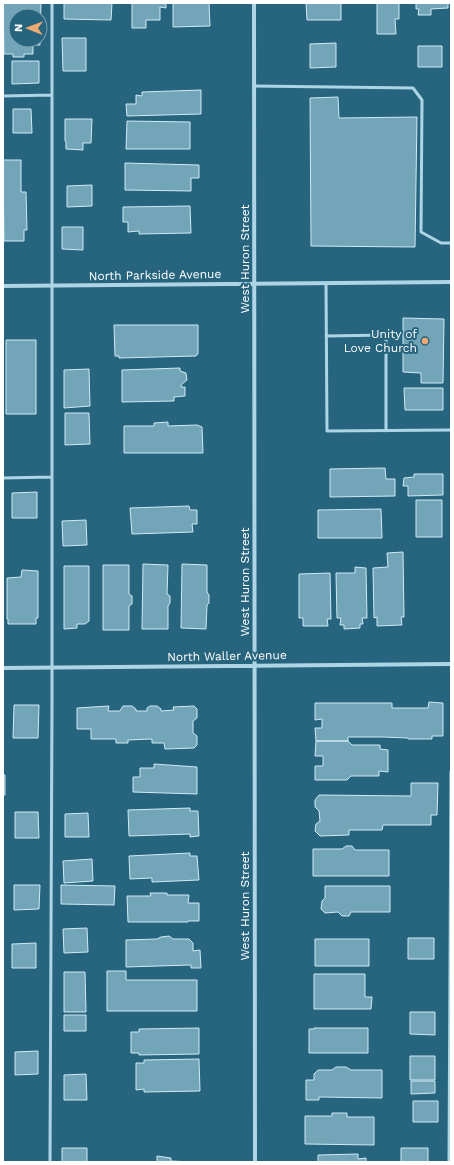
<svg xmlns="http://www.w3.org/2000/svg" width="454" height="1165" font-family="'Work Sans',sans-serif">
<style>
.building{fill:#73a5b9;stroke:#cfeaf4}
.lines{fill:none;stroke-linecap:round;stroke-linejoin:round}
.service{stroke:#add5e5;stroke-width:3}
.minor{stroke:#add5e5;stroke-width:4}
.poi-dot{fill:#eda972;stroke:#27647e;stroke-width:1.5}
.labels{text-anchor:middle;stroke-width:4;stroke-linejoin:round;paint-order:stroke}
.street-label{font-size:12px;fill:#fff;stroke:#27647e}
.poi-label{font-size:12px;fill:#fff;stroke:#27647e;text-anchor:end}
</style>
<rect width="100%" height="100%" fill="#27647e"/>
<!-- building -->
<path class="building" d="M 3,3 L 41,3 L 40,39 L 40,16 L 16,16 L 16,40 L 40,40 L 40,45 L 33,45 L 33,54 L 24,54 L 24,57 L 13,57 L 13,54 L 4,54 Z
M 64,3 L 112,3 L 111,20 L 64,19 Z
M 132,3 L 166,3 L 166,8 L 160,7 L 160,20 L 146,20 L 146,28 L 132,28 Z
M 173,3 L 209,3 L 210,26 L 173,27 Z
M 306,3 L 341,3 L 341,20 L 307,20 Z
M 377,3 L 399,3 L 399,19 L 395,19 L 396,34 L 377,34 Z
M 416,3 L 448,3 L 448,8 L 431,9 L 431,15 L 418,15 L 419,9 L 416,9 Z
M 62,38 L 86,38 L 86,71 L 63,71 Z
M 336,43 L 336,67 L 310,68 L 310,44 Z
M 418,46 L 442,46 L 442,67 L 418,67 Z
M 12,61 L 39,61 L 39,83 L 12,84 Z
M 201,90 L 201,114 L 127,116 L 126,104 L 136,104 L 136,95 L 142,96 L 142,92 Z
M 338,97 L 339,118 L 417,117 L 415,247 L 311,246 L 310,98 Z
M 13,109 L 31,109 L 32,133 L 13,133 Z
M 65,119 L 92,119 L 91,143 L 83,143 L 83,150 L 66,149 L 66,142 L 65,141 Z
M 127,121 L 190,122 L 190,149 L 126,149 Z
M 3,160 L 21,160 L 21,192 L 26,192 L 27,230 L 24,230 L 24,241 L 4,241 Z
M 125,163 L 199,165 L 199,178 L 191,178 L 191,191 L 125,190 Z
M 92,185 L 92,206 L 67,207 L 67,186 Z
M 190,206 L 191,233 L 139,234 L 139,231 L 128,232 L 128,222 L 123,222 L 123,207 Z
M 62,227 L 83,227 L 83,250 L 62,249 Z
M 403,318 L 444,319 L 443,383 L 421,383 L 421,373 L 403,372 Z
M 114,325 L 198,325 L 198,354 L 196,355 L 196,356 L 119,358 L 119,356 L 115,356 Z
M 6,340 L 36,340 L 36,414 L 6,414 Z
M 180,368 L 180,371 L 186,373 L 187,380 L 181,385 L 181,387 L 185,387 L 185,396 L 174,397 L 174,401 L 122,402 L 122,370 Z
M 89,369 L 90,406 L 64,408 L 64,370 Z
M 404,388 L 443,388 L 443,410 L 405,410 Z
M 65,413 L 89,413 L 90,444 L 65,445 Z
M 168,422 L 168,426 L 197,425 L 202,427 L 203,453 L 124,453 L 124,426 L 154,426 L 154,423 Z
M 385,468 L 386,479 L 395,479 L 395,496 L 330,497 L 330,469 Z
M 414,474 L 443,474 L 443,495 L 408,496 L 408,486 L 403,486 L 404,478 L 414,477 Z
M 37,492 L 37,518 L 12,518 L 12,493 Z
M 416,500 L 442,500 L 442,537 L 416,537 Z
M 189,506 L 190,510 L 197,510 L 197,524 L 192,524 L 193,532 L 132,534 L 130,508 Z
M 381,509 L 382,538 L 318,538 L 318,510 Z
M 86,520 L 87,545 L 63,546 L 62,521 Z
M 403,552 L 404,617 L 401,617 L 402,625 L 377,626 L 377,617 L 374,618 L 373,568 L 388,567 L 387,553 Z
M 143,564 L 168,565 L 167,594 L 170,596 L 170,603 L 168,606 L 168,629 L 142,629 Z
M 182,564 L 207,565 L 207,592 L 209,595 L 209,603 L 207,605 L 206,629 L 181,628 Z
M 103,565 L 129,565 L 129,594 L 132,596 L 132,604 L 129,606 L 129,630 L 103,630 Z
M 64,566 L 89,566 L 89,621 L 85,624 L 77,624 L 77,628 L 64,629 Z
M 355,567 L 366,568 L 367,618 L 362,618 L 363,624 L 360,624 L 360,628 L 344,629 L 344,625 L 340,625 L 341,618 L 337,618 L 336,573 L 355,573 Z
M 22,570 L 38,571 L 38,618 L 36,618 L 36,624 L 8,624 L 8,619 L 7,619 L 7,578 L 21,577 Z
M 330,573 L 331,619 L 327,619 L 328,626 L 303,626 L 303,618 L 299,618 L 299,574 Z
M 429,702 L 443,703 L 443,736 L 432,736 L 432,739 L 408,739 L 408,738 L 382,737 L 348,737 L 348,741 L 316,741 L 315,728 L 322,728 L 322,719 L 315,720 L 315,703 L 392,703 L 392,708 L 428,708 Z
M 14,705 L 39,705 L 38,738 L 13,738 Z
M 109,706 L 108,711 L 120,711 L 121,709 L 123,706 L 132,706 L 136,709 L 136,711 L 147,711 L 147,708 L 150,706 L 157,706 L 161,709 L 161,711 L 174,710 L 173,707 L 194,706 L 197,709 L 197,718 L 193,721 L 193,733 L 197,736 L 197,745 L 194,748 L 165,749 L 164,743 L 152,743 L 152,739 L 128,740 L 128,743 L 116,743 L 116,739 L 91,739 L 91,729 L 77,729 L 77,708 Z
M 316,741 L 348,741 L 352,745 L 380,745 L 380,749 L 388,750 L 388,772 L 379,771 L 379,776 L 351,776 L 347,780 L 315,780 L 315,766 L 323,766 L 323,756 L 315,756 Z
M 154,764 L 197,767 L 197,794 L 133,792 L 133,777 L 140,777 L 140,768 L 154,768 Z
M 3,775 L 5,775 L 5,795 L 3,795 Z
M 411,783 L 438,783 L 437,815 L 431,815 L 431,825 L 383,825 L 382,830 L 349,830 L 349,835 L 320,836 L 315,831 L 316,824 L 320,821 L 319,811 L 315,807 L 315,800 L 319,795 L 411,796 Z
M 190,808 L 190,811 L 198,811 L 199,836 L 190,837 L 190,834 L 129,836 L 128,810 Z
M 15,812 L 38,812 L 39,838 L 15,838 Z
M 88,813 L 89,837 L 65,837 L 65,814 Z
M 346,846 L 352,846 L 355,850 L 389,850 L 389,876 L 313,876 L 313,849 L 342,849 Z
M 190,853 L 190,856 L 197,856 L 199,880 L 152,882 L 152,878 L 130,879 L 129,856 Z
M 92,859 L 93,881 L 64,883 L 63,861 Z
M 14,885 L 40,885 L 39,909 L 14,910 Z
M 61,885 L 115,886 L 114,905 L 61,904 Z
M 325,886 L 390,886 L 390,912 L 351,912 L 349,916 L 342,916 L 338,912 L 325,913 L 321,909 L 322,901 L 325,898 Z
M 150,893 L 167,893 L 167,895 L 189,895 L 188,903 L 199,903 L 199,921 L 188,921 L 188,922 L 128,922 L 127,896 L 151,896 Z
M 87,928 L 88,952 L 64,953 L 63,929 Z
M 169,936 L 173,939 L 189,939 L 193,943 L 193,951 L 200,950 L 201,968 L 191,968 L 191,965 L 126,967 L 126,940 L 157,939 L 161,937 Z
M 408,938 L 434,938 L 434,959 L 408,959 Z
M 315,939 L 369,939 L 369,966 L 315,966 Z
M 36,943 L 36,968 L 12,968 L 12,944 Z
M 107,971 L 126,971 L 126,980 L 197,980 L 197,1011 L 107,1011 Z
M 64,972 L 85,972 L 86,1012 L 64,1012 Z
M 314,974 L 365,974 L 365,997 L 372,997 L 371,1009 L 314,1009 Z
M 410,1012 L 435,1012 L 435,1035 L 410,1034 Z
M 64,1015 L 86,1015 L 86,1031 L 64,1031 Z
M 199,1028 L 199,1054 L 139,1055 L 139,1053 L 131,1053 L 131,1032 L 139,1032 L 139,1029 Z
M 314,1028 L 368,1028 L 368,1053 L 309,1053 L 309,1029 L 314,1029 Z
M 38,1051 L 38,1074 L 15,1075 L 15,1052 Z
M 410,1056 L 435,1056 L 435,1080 L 410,1080 Z
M 199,1059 L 200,1091 L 144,1092 L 144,1089 L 136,1090 L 136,1063 L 144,1063 L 144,1060 Z
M 336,1067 L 346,1067 L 351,1070 L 382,1070 L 382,1098 L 319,1097 L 319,1100 L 306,1100 L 306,1080 L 314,1080 L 314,1074 L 318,1070 L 332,1070 Z
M 86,1074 L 87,1100 L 64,1100 L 64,1075 Z
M 411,1081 L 435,1081 L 435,1093 L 411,1094 Z
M 413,1101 L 438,1101 L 438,1122 L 413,1122 Z
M 332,1113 L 347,1113 L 347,1117 L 374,1117 L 374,1145 L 305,1144 L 305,1116 L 332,1116 Z
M 62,1148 L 87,1148 L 87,1162 L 62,1162 Z
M 401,1148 L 428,1148 L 428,1162 L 401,1162 Z
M 358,1154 L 358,1159 L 366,1158 L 366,1162 L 318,1162 L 318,1155 Z
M 157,1156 L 171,1158 L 171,1161 L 194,1162 L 157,1162 Z"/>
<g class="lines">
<!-- service -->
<path class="service" d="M 254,86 L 413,88 L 422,100 L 421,232 L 441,243 L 451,243
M 3,96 L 52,95
M 326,283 L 327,431 L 451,430
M 326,336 L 386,335 L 386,431
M 3,478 L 52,477
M 50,1162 L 52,703 L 52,3
M 449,1162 L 451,772"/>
<!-- minor -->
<path class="minor" d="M 254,3 L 255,1162
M 3,286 L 451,282
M 3,668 L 451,664"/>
</g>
<!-- markers -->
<circle class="poi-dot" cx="425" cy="341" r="4"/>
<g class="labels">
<!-- street labels -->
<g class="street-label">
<text transform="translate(245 259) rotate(-90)" y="4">West Huron Street</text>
<text transform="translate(155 275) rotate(-1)" y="4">North Parkside Avenue</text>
<text transform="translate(245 582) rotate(-90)" y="4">West Huron Street</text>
<text transform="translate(227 656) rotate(-1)" y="4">North Waller Avenue</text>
<text transform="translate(245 906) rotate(-90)" y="4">West Huron Street</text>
</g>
<!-- poi labels -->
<g class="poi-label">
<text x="417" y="338">Unity of<tspan x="417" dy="14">Love Church</tspan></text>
</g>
</g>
<!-- border -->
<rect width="454" height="1165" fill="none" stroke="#ffffff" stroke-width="8"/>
<!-- north arrow -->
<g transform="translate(28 28) rotate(271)"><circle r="19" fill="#27647e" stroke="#7da2b2"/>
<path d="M0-3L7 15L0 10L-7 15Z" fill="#eda972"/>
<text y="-6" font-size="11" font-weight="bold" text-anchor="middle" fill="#ffffff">N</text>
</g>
</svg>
